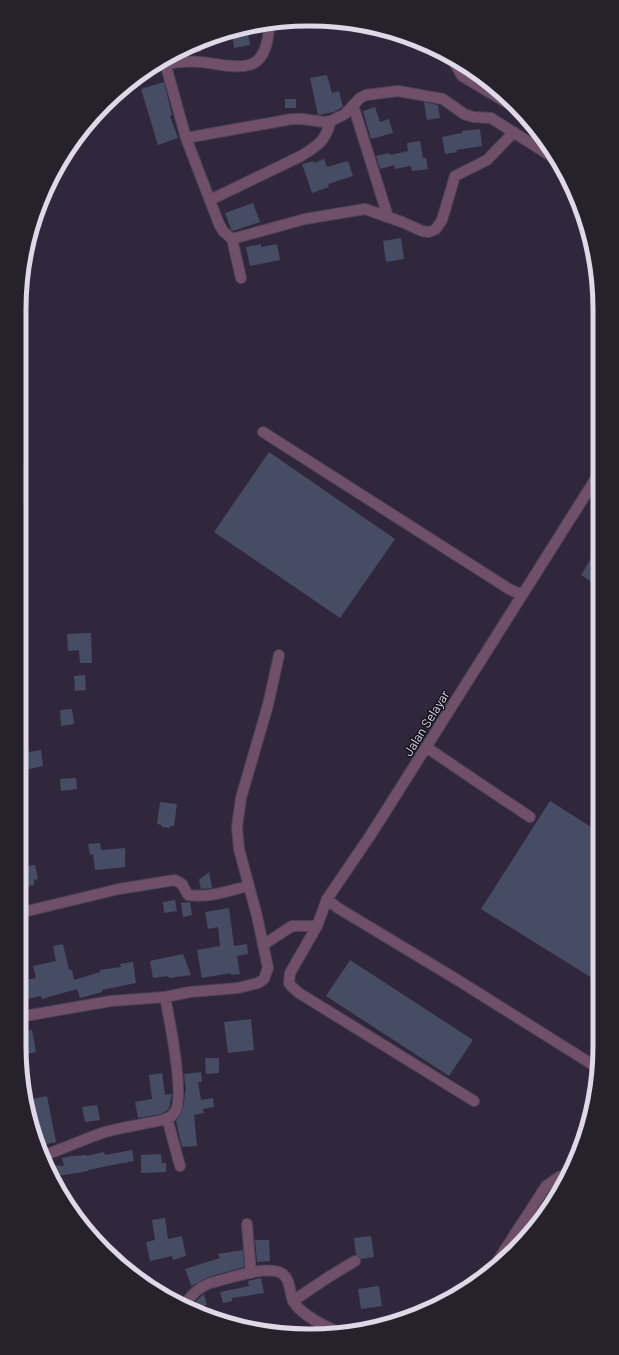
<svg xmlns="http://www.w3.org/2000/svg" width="619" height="1355" font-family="Barlow,sans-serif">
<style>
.building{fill:#464c64}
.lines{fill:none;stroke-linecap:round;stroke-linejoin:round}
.minor-casing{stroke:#4d4358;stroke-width:12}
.minor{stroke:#705068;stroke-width:10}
.labels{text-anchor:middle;stroke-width:3;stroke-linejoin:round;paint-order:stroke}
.street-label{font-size:13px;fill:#ded8e7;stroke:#16121c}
.rim{fill:none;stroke:#ded8e7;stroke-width:5}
</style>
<rect width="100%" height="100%" fill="#31273d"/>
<!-- building -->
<path class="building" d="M 245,27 L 246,34 L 248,34 L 250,45 L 234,48 L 232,31 Z
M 200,41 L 201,52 L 176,53 L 198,41 Z
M 327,75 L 332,93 L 339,91 L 343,107 L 334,112 L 318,115 L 310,78 Z
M 164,82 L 172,115 L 170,116 L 178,138 L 158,145 L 141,89 Z
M 285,99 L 296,99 L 296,108 L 285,108 Z
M 424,102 L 438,105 L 440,118 L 427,120 Z
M 375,107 L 380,122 L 389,119 L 393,133 L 371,139 L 363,111 Z
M 480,129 L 482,146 L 456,150 L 457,152 L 445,154 L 442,137 L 462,133 L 462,131 Z
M 420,141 L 423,158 L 426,158 L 428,169 L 412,171 L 411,166 L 395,169 L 394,165 L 380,169 L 376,156 L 389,153 L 390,155 L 408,151 L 407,143 Z
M 324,159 L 327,167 L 348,161 L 353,176 L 328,184 L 329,187 L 312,193 L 302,164 L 314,161 L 314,163 Z
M 253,203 L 260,222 L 233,231 L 231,229 L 225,213 Z
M 401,238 L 404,259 L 386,262 L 383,241 Z
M 261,244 L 261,247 L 277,244 L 280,260 L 250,266 L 246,247 Z
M 269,452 L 395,539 L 340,618 L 214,532 Z
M 598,547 L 598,586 L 581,575 Z
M 91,633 L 92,663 L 80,663 L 79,650 L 68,651 L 67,634 Z
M 85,675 L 86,690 L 75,691 L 74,676 Z
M 72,709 L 74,724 L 61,726 L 60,710 Z
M 28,747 L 29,752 L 41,750 L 43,766 L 20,771 L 19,749 Z
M 76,778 L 77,789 L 61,791 L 60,779 Z
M 550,801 L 599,832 L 600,983 L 481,909 Z
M 160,802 L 177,804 L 174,826 L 170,826 L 170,828 L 162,827 L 162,825 L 157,824 Z
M 100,843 L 101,850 L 125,848 L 125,867 L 95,870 L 93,854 L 90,855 L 88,844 Z
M 35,865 L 38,879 L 34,880 L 34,885 L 22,887 L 19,867 Z
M 209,872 L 212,888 L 201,889 L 199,880 Z
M 175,900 L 177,911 L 164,913 L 163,902 Z
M 190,902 L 192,915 L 183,917 L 181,903 Z
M 229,908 L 234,946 L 247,944 L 248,954 L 237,956 L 240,974 L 231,975 L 231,973 L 202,978 L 197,950 L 220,946 L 218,927 L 208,929 L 205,912 Z
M 63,944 L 69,970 L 72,970 L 74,980 L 100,972 L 100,970 L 121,967 L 120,964 L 133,962 L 136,983 L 102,990 L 102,992 L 80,998 L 77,989 L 42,999 L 41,996 L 19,1001 L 19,981 L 36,978 L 33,966 L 56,961 L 53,946 Z
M 183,954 L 191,975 L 169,978 L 168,976 L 153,978 L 150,961 Z
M 350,960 L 473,1040 L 449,1076 L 326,996 Z
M 251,1019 L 254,1050 L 228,1053 L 224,1022 Z
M 32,1030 L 36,1052 L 21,1055 L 19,1032 Z
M 205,1058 L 219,1058 L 219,1073 L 206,1074 Z
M 201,1072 L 202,1082 L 198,1082 L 201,1100 L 213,1098 L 214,1107 L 203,1109 L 204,1113 L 194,1115 L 197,1146 L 182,1147 L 176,1121 L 181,1114 L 184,1104 L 185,1092 L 186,1091 L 184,1074 Z
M 162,1073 L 165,1095 L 172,1094 L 169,1109 L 161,1114 L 138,1118 L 135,1102 L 152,1099 L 149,1075 Z
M 47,1096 L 56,1142 L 38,1146 L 34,1139 L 28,1100 Z
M 97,1105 L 100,1120 L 85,1122 L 82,1107 Z
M 132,1150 L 134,1161 L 107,1166 L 88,1170 L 88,1171 L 52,1177 L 46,1165 L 64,1166 L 62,1158 L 73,1156 L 86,1155 L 86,1156 L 104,1152 L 105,1155 Z
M 161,1154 L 162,1163 L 166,1163 L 166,1172 L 141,1173 L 141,1155 Z
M 165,1218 L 168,1239 L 182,1236 L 186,1256 L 173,1260 L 172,1256 L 150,1261 L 146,1242 L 155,1240 L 152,1220 Z
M 371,1236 L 374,1257 L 361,1259 L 356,1255 L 354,1238 Z
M 255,1240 L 269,1240 L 270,1261 L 257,1262 Z
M 243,1250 L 244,1267 L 208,1277 L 192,1286 L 191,1285 L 185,1269 L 220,1258 L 218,1254 Z
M 261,1278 L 264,1293 L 232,1298 L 232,1301 L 223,1303 L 220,1292 L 249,1286 L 248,1281 Z
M 379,1286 L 382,1306 L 361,1309 L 358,1289 Z
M 204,1294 L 207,1305 L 197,1308 L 196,1301 Z"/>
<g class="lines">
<!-- minor casing -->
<g class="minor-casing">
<path id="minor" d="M 164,59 L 186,138 L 219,224 L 223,231 L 232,239 L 241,278
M 452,59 L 462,76 L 514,107
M 166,63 C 177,63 189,60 200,62 C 215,63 234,69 249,65 C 266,61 269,37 269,23
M 353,105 L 388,217
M 186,138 L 292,119 L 302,119 L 325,122 L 331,121 L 345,114 L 360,98 L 366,95 L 398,91 L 443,99 L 464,114 L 473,117 L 491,118 L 554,158
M 210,200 L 301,156 C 319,145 325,141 331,121
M 232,239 L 305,219 L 365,209 L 402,222 L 422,231 L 429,232 L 436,229 L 442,220 L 455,176 L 487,160 L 514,132
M 263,432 L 509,589 L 522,595
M 426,747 L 479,783 L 530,817
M 327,899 L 338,908 L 456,979 L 598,1068
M 19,913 L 119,889 L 175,880 L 182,884 L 188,895 C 209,898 228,891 248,886
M 263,945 L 292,926 L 317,926
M 19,1017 L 111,1001 L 165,997 L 190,992 L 238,988 L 258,983 L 264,979 L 268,968 L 257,916 L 239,849 L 237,827 L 241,798 L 268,705 L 279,655
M 474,1101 L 299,993 L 291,986 L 289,983 L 290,973 L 317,926 L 327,899 L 370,836 L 598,475
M 167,1118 L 180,1166
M 42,1156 C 63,1149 84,1139 105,1132 C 119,1128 133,1126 147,1123 C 156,1121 170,1121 175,1112 C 185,1097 169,1017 165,997
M 247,1224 L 251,1273
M 497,1262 L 546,1186 L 559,1177 L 567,1174
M 293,1301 L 327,1278 L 355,1261
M 185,1305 C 191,1294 198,1288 210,1283 C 229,1279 261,1266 279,1272 C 291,1276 289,1292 293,1301 C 301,1315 326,1327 341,1333"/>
</g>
<!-- minor -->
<use href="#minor" class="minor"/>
</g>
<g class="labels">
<!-- street labels -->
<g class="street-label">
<text transform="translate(426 723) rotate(-58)" y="5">Jalan Selayar</text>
</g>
</g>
<!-- crop -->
<path d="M0 0H619V1355H0ZM309 26H310A283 283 0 0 1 593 309V1046A283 283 0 0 1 310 1329H309A283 283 0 0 1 26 1046V309A283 283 0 0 1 309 26Z" fill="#26222c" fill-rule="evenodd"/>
<path class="rim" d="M309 26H310A283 283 0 0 1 593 309V1046A283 283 0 0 1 310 1329H309A283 283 0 0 1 26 1046V309A283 283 0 0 1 309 26Z"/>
</svg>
